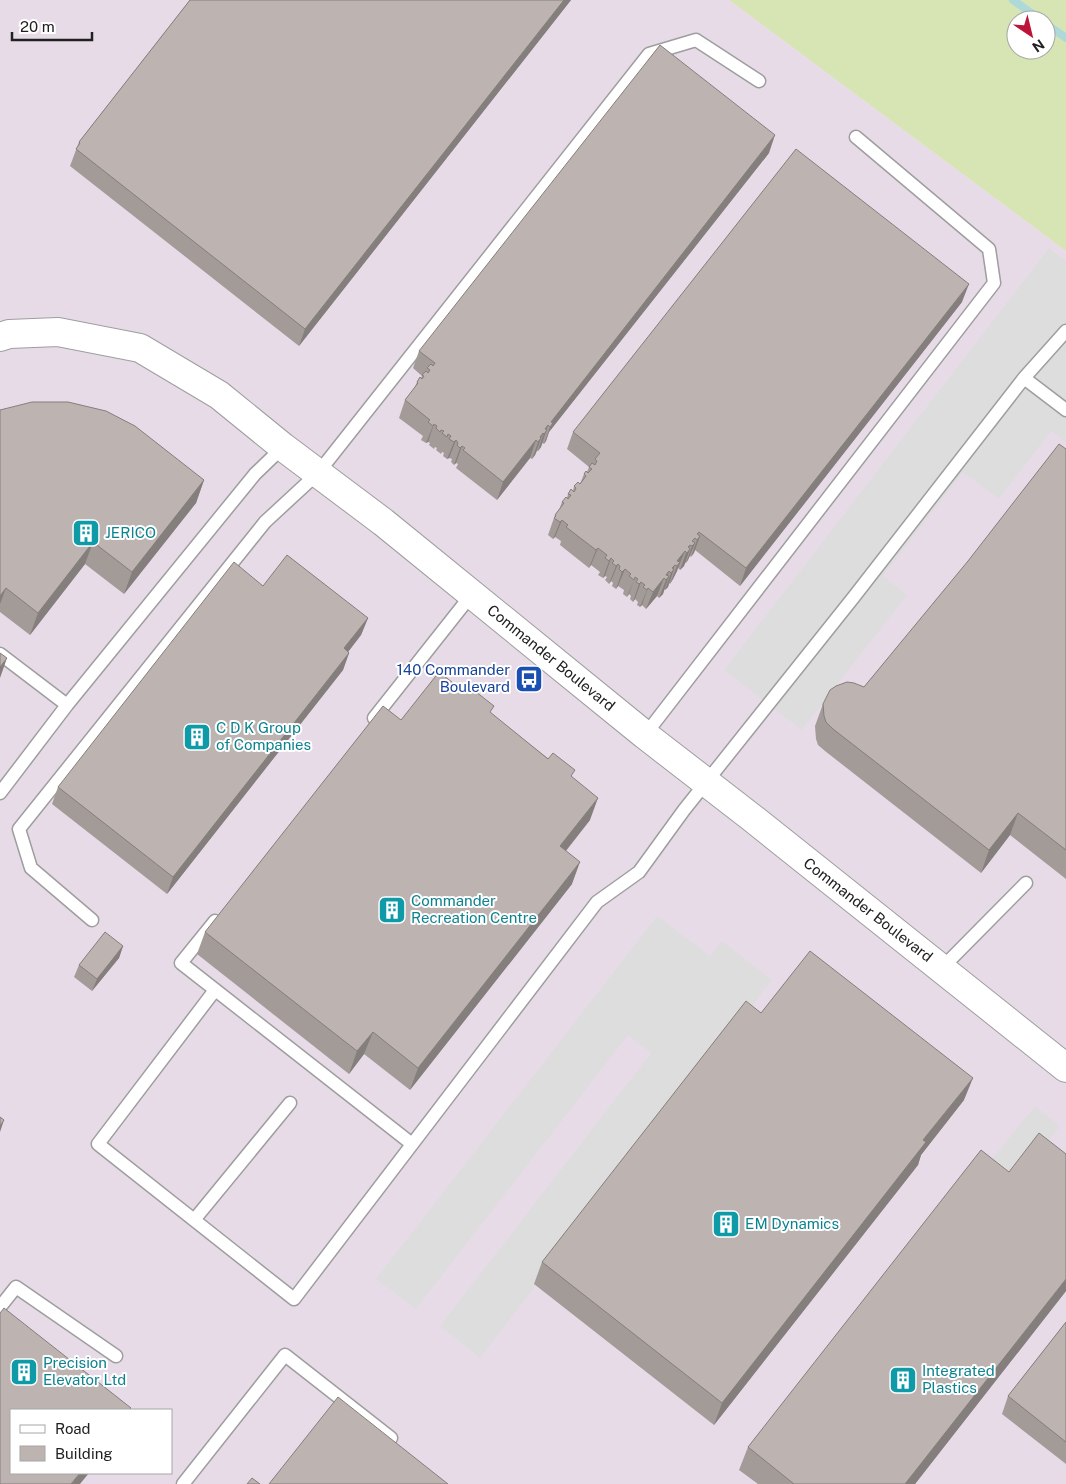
<svg xmlns="http://www.w3.org/2000/svg" width="1066" height="1484" font-family="'Public Sans',sans-serif">
<style>
.industrial{fill:#e8dbe8;fill-rule:evenodd}
.grass{fill:#d6e5b3;fill-rule:evenodd}
.parking{fill:#ddd}
.lines{fill:none;stroke-linecap:round;stroke-linejoin:round}
.stream{stroke:#add9d9;stroke-width:8}
.service-casing{stroke:#9e9e9e;stroke-width:15}
.tertiary-casing{stroke:#9e9e9e;stroke-width:30}
.service{stroke:#fff;stroke-width:12}
.tertiary{stroke:#fff;stroke-width:28}
.wall{fill:#a39b98}
.shaded-wall{fill:#847e7c}
.building{fill:#bdb4b1;stroke:#847e7c}
.labels{text-anchor:middle;stroke-width:4;stroke-linejoin:round;paint-order:stroke}
.culture-label{font-size:15px;fill:#0d838f;stroke:#fff;text-anchor:start}
.street-label{font-size:15px;fill:#212121;stroke:#fff}
.transit-label{font-size:15px;fill:#164399;stroke:#fff;text-anchor:end}
</style>
<rect width="100%" height="100%" fill="#f0ece8"/>
<!-- industrial -->
<path class="industrial" d="M 0,0 L 729,0 L 1066,251 L 1066,1484 L 0,1484 ZM 11,1410 L 171,1410 L 171,1473 L 11,1473 Z"/>
<!-- grass -->
<path class="grass" d="M 729,0 L 1066,0 L 1066,251 ZM 1016,20 L 1046,20 L 1046,50 L 1016,50 Z"/>
<!-- parking -->
<path class="parking" d="M 1049,248 L 1066,261 L 1066,442 L 1051,431 L 999,499 L 963,472 L 883,576 L 907,595 L 802,730 L 724,670 Z
M 657,916 L 710,956 L 722,941 L 772,980 L 480,1358 L 440,1326 L 651,1053 L 628,1035 L 416,1309 L 376,1279 Z
M 1035,1106 L 1060,1126 L 1008,1190 L 983,1170 Z"/>
<g class="lines">
<!-- stream -->
<path class="stream" d="M 1013,0 L 1041,20
M 1046,24 L 1066,38"/>
<!-- service casing -->
<g class="service-casing">
<path id="service" d="M 1024,378 L 1066,331
M 0,654 L 67,705
M 374,718 L 472,594
M 645,735 L 994,283 L 989,249 L 856,137
M 0,793 L 67,705 L 255,474 L 283,447
M 92,920 L 31,868 L 19,829 L 265,522 L 318,473 L 649,54 L 696,40 L 759,81
M 215,921 L 181,963 L 412,1144
M 941,969 L 1026,883
M 215,990 L 98,1144 L 294,1299 L 597,902 L 639,872 L 684,810 L 853,598 L 1024,378 L 1066,410
M 194,1220 L 290,1103
M 0,1307 L 16,1287 L 116,1356
M 183,1484 L 285,1355 L 391,1438"/>
</g>
<!-- tertiary casing -->
<g class="tertiary-casing">
<path id="tertiary" d="M 0,337 L 9,334 L 58,332 L 140,348 L 219,395 L 283,447 L 383,522 L 645,735 L 751,817 L 1066,1068"/>
</g>
<!-- service -->
<use href="#service" class="service"/>
<!-- tertiary -->
<use href="#tertiary" class="tertiary"/>
</g>
<!-- wall -->
<path class="wall" d="M 190,0 L 571,0 L 299,346 L 70,166 L 79,142 Z
M 769,153 L 549,432 L 546,441 L 544,444 L 542,443 L 541,447 L 538,451 L 537,451 L 535,455 L 532,459 L 530,458 L 497,500 L 456,468 L 458,464 L 456,463 L 454,465 L 451,462 L 452,459 L 449,458 L 447,459 L 443,456 L 444,453 L 442,452 L 441,454 L 436,450 L 437,448 L 435,447 L 434,449 L 429,445 L 430,443 L 428,442 L 426,443 L 421,440 L 423,436 L 399,418 L 405,400 L 414,389 L 417,382 L 421,378 L 422,376 L 413,368 L 419,351 Z
M 962,302 L 740,586 L 695,550 L 691,557 L 690,556 L 686,563 L 685,563 L 684,566 L 680,570 L 678,568 L 677,571 L 673,579 L 670,584 L 669,583 L 668,587 L 665,590 L 664,589 L 663,594 L 659,598 L 657,596 L 646,609 L 642,605 L 640,607 L 637,605 L 638,602 L 635,599 L 633,602 L 630,599 L 631,596 L 629,594 L 627,597 L 623,594 L 624,590 L 618,586 L 616,589 L 612,586 L 613,583 L 611,581 L 609,584 L 605,580 L 607,577 L 605,576 L 603,578 L 598,575 L 600,572 L 591,565 L 589,568 L 560,545 L 561,541 L 555,537 L 553,539 L 548,535 L 555,515 L 559,510 L 562,502 L 567,498 L 568,494 L 573,491 L 574,486 L 580,484 L 584,474 L 587,472 L 589,467 L 567,449 L 573,432 Z
M 0,410 L 204,480 L 196,503 L 124,594 L 85,564 L 30,635 L 0,612 Z
M 1066,449 L 1066,879 L 1010,835 L 981,873 L 825,751 L 818,745 L 816,739 L 815,726 L 823,704 L 864,687 Z
M 263,586 L 368,618 L 361,635 L 348,652 L 349,653 L 343,670 L 167,894 L 52,804 L 58,787 Z
M 491,714 L 572,777 L 590,820 L 566,851 L 572,884 L 410,1090 L 364,1054 L 349,1074 L 197,954 L 205,932 L 401,720 Z
M 123,946 L 119,958 L 92,991 L 74,977 L 79,965 Z
M 761,1013 L 964,1100 L 921,1155 L 918,1165 L 714,1425 L 534,1284 L 542,1262 Z
M 1066,1291 L 915,1484 L 758,1484 L 739,1470 L 748,1447 Z
M 1066,1322 L 1066,1464 L 1002,1414 L 1008,1396 Z"/>
<!-- shaded-wall -->
<path class="shaded-wall" d="M 564,0 L 571,0 L 299,346 L 305,329 Z
M 775,135 L 769,153 L 549,432 L 546,441 L 544,444 L 550,427 L 551,422 Z
M 969,284 L 962,302 L 740,586 L 746,568 Z
M 434,424 L 428,442 L 426,443 L 433,426 Z
M 548,425 L 541,447 L 538,451 L 545,429 Z
M 543,433 L 535,455 L 532,459 L 540,437 Z
M 456,440 L 449,458 L 447,459 L 454,442 Z
M 536,440 L 530,458 L 497,500 L 503,482 Z
M 462,446 L 456,463 L 454,465 L 460,448 Z
M 204,480 L 196,503 L 124,594 L 132,572 Z
M 562,520 L 555,537 L 553,539 L 560,522 Z
M 700,536 L 694,553 L 691,557 L 697,540 Z
M 93,542 L 85,564 L 30,635 L 38,613 Z
M 695,543 L 688,560 L 686,563 L 692,546 Z
M 690,545 L 687,552 L 690,549 L 684,566 L 680,570 L 688,547 Z
M 598,548 L 591,565 L 589,568 L 596,550 Z
M 685,551 L 678,568 L 677,571 L 673,579 L 670,584 L 677,566 L 677,561 Z
M 611,558 L 605,576 L 603,578 L 609,561 Z
M 618,564 L 611,581 L 609,584 L 616,566 Z
M 675,565 L 672,572 L 674,569 L 668,587 L 665,590 L 671,573 L 672,568 Z
M 625,569 L 618,586 L 616,589 L 622,572 Z
M 669,571 L 666,580 L 669,576 L 663,594 L 659,598 L 666,580 L 666,575 Z
M 635,577 L 629,594 L 627,597 L 634,580 Z
M 664,578 L 657,596 L 646,609 L 653,592 Z
M 641,582 L 635,599 L 633,602 L 639,584 Z
M 6,588 L 0,604 L 0,596 Z
M 648,588 L 642,605 L 640,607 L 647,590 Z
M 368,618 L 361,635 L 338,665 L 344,648 Z
M 349,653 L 343,670 L 167,894 L 173,877 Z
M 7,658 L 0,678 L 0,667 Z
M 598,798 L 590,820 L 552,868 L 560,846 Z
M 1018,813 L 1010,835 L 981,873 L 989,850 Z
M 580,862 L 572,884 L 410,1090 L 418,1068 Z
M 123,946 L 119,958 L 92,991 L 97,979 Z
M 373,1032 L 364,1054 L 349,1074 L 357,1051 Z
M 973,1078 L 964,1100 L 921,1155 L 918,1165 L 714,1425 L 722,1403 L 923,1140 Z
M 4,1120 L 0,1132 L 0,1126 Z
M 1066,1279 L 1066,1291 L 915,1484 L 905,1484 Z
M 80,1473 L 89,1473 L 80,1484 L 71,1484 Z"/>
<!-- building -->
<path class="building" d="M 190,0 L 564,0 L 305,329 L 76,149 L 80,143 L 79,142 Z
M 660,45 L 775,135 L 551,422 L 553,423 L 550,427 L 548,425 L 545,429 L 547,430 L 544,434 L 543,433 L 540,437 L 541,438 L 538,442 L 536,440 L 503,482 L 463,450 L 465,448 L 462,446 L 460,448 L 457,445 L 458,443 L 456,440 L 454,442 L 449,439 L 451,436 L 448,434 L 447,437 L 442,433 L 444,431 L 441,430 L 440,432 L 436,428 L 437,426 L 434,424 L 433,426 L 428,422 L 430,420 L 405,400 L 418,383 L 417,382 L 420,377 L 422,379 L 424,376 L 422,375 L 426,371 L 428,373 L 430,370 L 427,368 L 431,364 L 433,366 L 435,363 L 419,351 Z
M 796,149 L 969,284 L 746,568 L 699,532 L 697,534 L 700,536 L 697,540 L 695,538 L 692,541 L 695,543 L 692,546 L 690,545 L 688,547 L 690,549 L 687,553 L 685,551 L 677,561 L 680,562 L 677,566 L 675,565 L 672,568 L 674,569 L 671,573 L 669,571 L 666,575 L 669,576 L 666,580 L 664,578 L 653,592 L 648,588 L 647,590 L 643,587 L 645,585 L 641,582 L 639,584 L 636,582 L 638,579 L 635,577 L 634,580 L 629,576 L 631,574 L 625,569 L 622,572 L 619,569 L 620,566 L 618,564 L 616,566 L 612,563 L 614,561 L 611,558 L 609,561 L 605,558 L 607,555 L 598,548 L 596,550 L 566,527 L 568,525 L 562,520 L 560,522 L 554,518 L 556,516 L 555,515 L 564,503 L 562,502 L 566,497 L 568,499 L 571,495 L 568,494 L 571,489 L 574,492 L 576,488 L 574,486 L 578,482 L 580,484 L 586,476 L 584,474 L 586,471 L 588,473 L 592,469 L 589,467 L 592,463 L 595,465 L 597,461 L 595,459 L 600,453 L 573,432 Z
M 32,402 L 68,402 L 106,411 L 135,426 L 204,480 L 132,572 L 93,542 L 38,613 L 6,588 L 0,596 L 0,410 Z
M 1059,444 L 1066,449 L 1066,850 L 1018,813 L 989,850 L 833,729 L 826,722 L 824,716 L 823,704 L 830,690 L 836,686 L 847,682 L 854,683 L 864,687 L 968,561 Z
M 287,555 L 368,618 L 344,648 L 349,653 L 173,877 L 58,787 L 234,562 L 263,586 Z
M 0,653 L 7,658 L 0,667 Z
M 439,672 L 466,693 L 471,688 L 494,706 L 490,712 L 548,759 L 553,753 L 575,770 L 571,776 L 598,798 L 560,846 L 580,862 L 418,1068 L 373,1032 L 357,1051 L 205,932 L 383,706 L 401,720 Z
M 105,932 L 123,946 L 97,979 L 79,965 Z
M 810,951 L 973,1078 L 923,1140 L 926,1142 L 722,1403 L 542,1262 L 746,1001 L 761,1013 Z
M 0,1117 L 4,1120 L 0,1126 Z
M 1039,1133 L 1066,1154 L 1066,1279 L 905,1484 L 794,1484 L 748,1447 L 981,1150 L 1009,1172 Z
M 4,1308 L 131,1408 L 129,1410 L 11,1410 L 11,1473 L 80,1473 L 71,1484 L 0,1484 L 0,1313 Z
M 1066,1322 L 1066,1442 L 1008,1396 Z
M 338,1397 L 448,1484 L 269,1484 Z
M 252,1478 L 260,1484 L 247,1484 Z"/>
<!-- icons -->
<defs>
<g id="building-square" transform="scale(1.4375)"><rect x="-9" y="-9" width="18" height="18" rx="4" fill="#0f9aa8" stroke="#fff"/><path d="M-4-6H4V6H1V3H-1V6H-4ZM-2.5-4.3h1.7v1.8h-1.7ZM.8-4.3h1.7v1.8H.8ZM-2.5-1h1.7V.8h-1.7ZM.8-1h1.7V.8H.8Z" fill="#fff"/></g>
<g id="bus-square" transform="scale(1.4375)"><rect x="-9" y="-9" width="18" height="18" rx="4" fill="#1a4fb4" stroke="#fff"/><path d="M-5-6H5V4H4V6H2V4H-2V6H-4V4H-5ZM-3.5-4V0h7V-4ZM-3.5 1.2v1.5H-2V1.2ZM2 1.2v1.5H3.5V1.2Z" fill="#fff"/></g>
</defs>
<g fill-rule="evenodd">
<use href="#building-square" x="86" y="533"/>
<use href="#bus-square" x="529" y="679"/>
<use href="#building-square" x="197" y="737"/>
<use href="#building-square" x="392" y="910"/>
<use href="#building-square" x="726" y="1224"/>
<use href="#building-square" x="24" y="1372"/>
<use href="#building-square" x="903" y="1380"/>
</g>
<g class="labels">
<!-- culture labels -->
<g class="culture-label">
<text x="105" y="538">JERICO</text>
<text x="216" y="733">C D K Group<tspan x="216" dy="17">of Companies</tspan></text>
<text x="411" y="906">Commander<tspan x="411" dy="17">Recreation Centre</tspan></text>
<text x="745" y="1229">EM Dynamics</text>
<text x="43" y="1368">Precision<tspan x="43" dy="17">Elevator Ltd</tspan></text>
<text x="922" y="1376">Integrated<tspan x="922" dy="17">Plastics</tspan></text>
</g>
<!-- street labels -->
<g class="street-label">
<text transform="translate(551 658) rotate(39)" y="5">Commander Boulevard</text>
<text transform="translate(868 910) rotate(38)" y="5">Commander Boulevard</text>
</g>
<!-- transit labels -->
<g class="transit-label">
<text x="510" y="675">140 Commander<tspan x="510" dy="17">Boulevard</tspan></text>
</g>
</g>
<!-- legend -->
<rect x="10" y="1409" width="162" height="65" fill="#ffffff" stroke="#a6a6a6"/>
<rect x="20" y="1425" width="25" height="8" fill="#ffffff" stroke="#a6a6a6"/>
<text x="55" y="1434" font-size="15" fill="#212121">Road</text>
<rect x="20" y="1446" width="25" height="15" fill="#bdb4b1" stroke="#a6a6a6"/>
<text x="55" y="1459" font-size="15" fill="#212121">Building</text>
<!-- north arrow -->
<g transform="translate(1031 35) rotate(145)"><circle r="24" fill="#ffffff" stroke="#a6a6a6"/>
<path d="M0-4L9 19L0 12L-9 19Z" fill="#be1338"/>
<text y="-8" font-size="14" font-weight="bold" text-anchor="middle" fill="#212121">N</text>
</g>
<!-- scale -->
<path d="M12 32v8h80v-8" fill="none" stroke="#212121" stroke-width="2.5"/>
<text x="20" y="32" font-size="15" fill="#212121" stroke="#ffffff" stroke-width="4" paint-order="stroke">20 m</text>
</svg>
